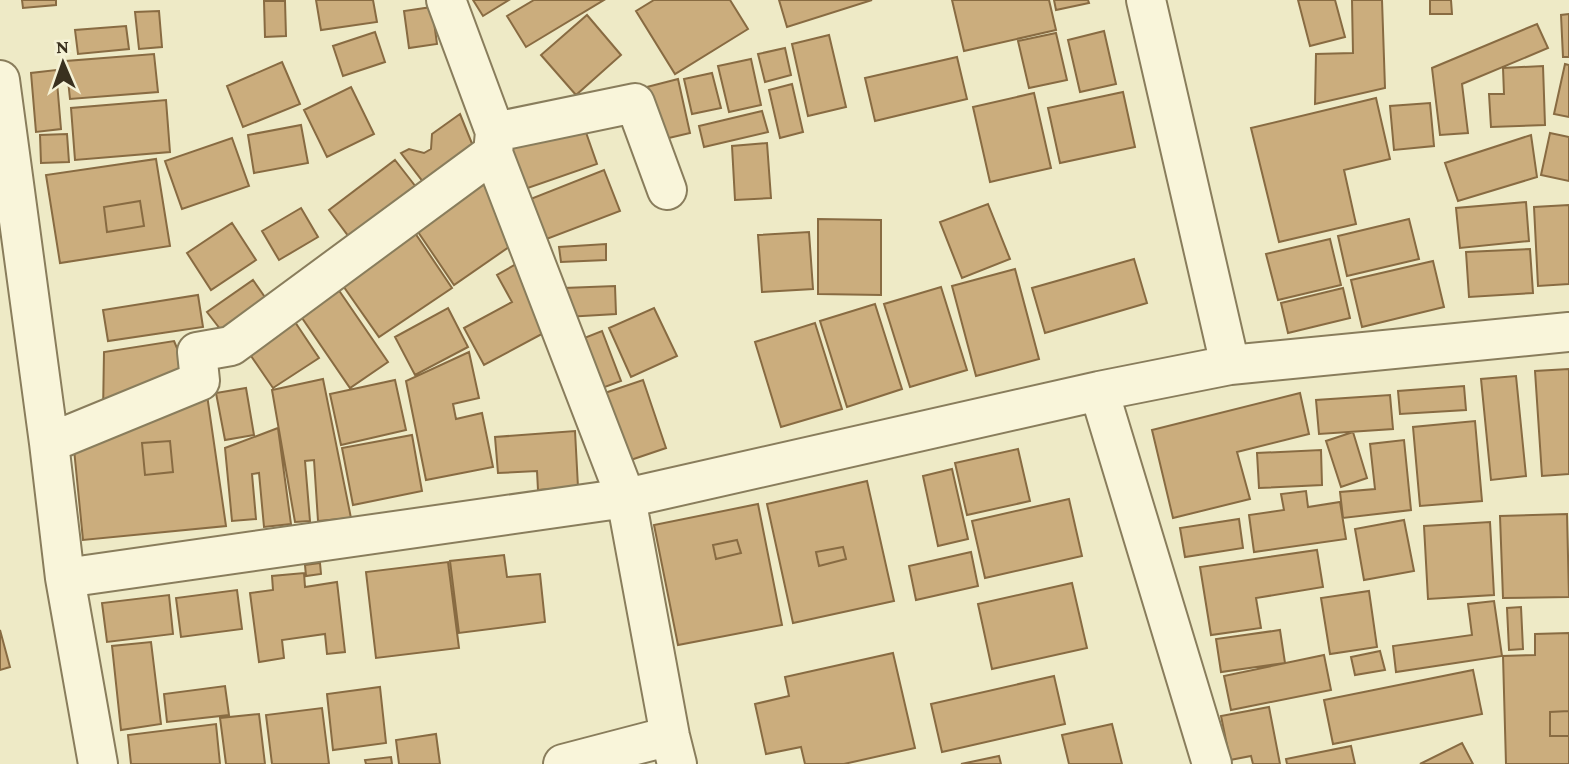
<svg xmlns="http://www.w3.org/2000/svg" width="1569" height="764" font-family="'Crimson Pro',serif">
<style>
.building{fill:#cbad7d;stroke:#886b42;stroke-width:2;fill-rule:evenodd}
.lines{fill:none;stroke-linecap:round;stroke-linejoin:round}
.minor-casing{stroke:#897d5c;stroke-width:42}
.minor{stroke:#f9f5da;stroke-width:38}
</style>
<rect width="100%" height="100%" fill="#eeeac6"/>
<!-- building -->
<path class="building" d="M 22,0 L 56,0 L 56,5 L 23,8 Z
M 316,0 L 373,0 L 377,22 L 321,30 Z
M 473,0 L 509,0 L 483,16 Z
M 534,0 L 604,0 L 526,47 L 507,16 Z
M 654,0 L 730,0 L 748,29 L 675,74 L 636,11 Z
M 779,0 L 872,0 L 787,27 Z
M 952,0 L 1049,0 L 1056,30 L 964,51 Z
M 1054,0 L 1088,0 L 1089,3 L 1056,10 Z
M 1298,0 L 1335,0 L 1345,37 L 1310,46 Z
M 1352,0 L 1382,0 L 1385,88 L 1315,104 L 1316,54 L 1353,53 Z
M 1430,0 L 1451,0 L 1452,14 L 1430,14 Z
M 264,1 L 285,1 L 286,36 L 265,37 Z
M 432,7 L 437,44 L 409,48 L 404,11 Z
M 159,11 L 162,47 L 139,49 L 135,12 Z
M 1569,14 L 1569,57 L 1563,57 L 1561,15 Z
M 587,15 L 621,55 L 576,95 L 541,55 Z
M 1537,24 L 1548,48 L 1462,84 L 1468,133 L 1440,135 L 1432,68 Z
M 126,26 L 129,49 L 78,54 L 75,30 Z
M 1104,31 L 1116,84 L 1080,92 L 1068,40 Z
M 375,32 L 385,62 L 343,76 L 333,46 Z
M 1056,33 L 1067,80 L 1029,88 L 1018,41 Z
M 829,35 L 846,107 L 808,116 L 792,44 Z
M 785,48 L 791,75 L 765,82 L 758,54 Z
M 154,54 L 158,92 L 70,99 L 66,61 Z
M 957,57 L 967,99 L 875,121 L 865,78 Z
M 751,59 L 761,105 L 729,112 L 718,66 Z
M 282,62 L 300,104 L 243,127 L 227,86 Z
M 1565,64 L 1569,65 L 1569,117 L 1554,114 Z
M 1543,66 L 1545,125 L 1491,127 L 1489,94 L 1504,94 L 1503,68 Z
M 56,70 L 61,129 L 36,132 L 31,73 Z
M 712,73 L 721,108 L 692,114 L 684,79 Z
M 678,79 L 690,133 L 656,141 L 643,88 Z
M 792,84 L 803,132 L 780,138 L 769,90 Z
M 351,87 L 374,134 L 327,157 L 304,110 Z
M 1123,92 L 1135,147 L 1060,163 L 1048,108 Z
M 1034,93 L 1051,168 L 990,182 L 973,107 Z
M 1376,98 L 1390,159 L 1344,170 L 1356,224 L 1279,242 L 1251,128 Z
M 166,100 L 170,152 L 75,160 L 71,108 Z
M 1430,103 L 1434,146 L 1394,150 L 1390,106 Z
M 762,111 L 768,132 L 704,147 L 699,126 Z
M 460,114 L 475,151 L 427,187 L 401,153 L 409,149 L 424,153 L 431,149 L 432,134 Z
M 582,121 L 597,164 L 522,190 L 507,148 Z
M 301,125 L 308,163 L 254,173 L 248,135 Z
M 1550,133 L 1569,137 L 1569,181 L 1541,175 Z
M 67,134 L 69,162 L 41,163 L 40,135 Z
M 1531,135 L 1537,177 L 1458,201 L 1445,163 Z
M 232,138 L 249,186 L 182,209 L 165,161 Z
M 767,143 L 771,198 L 735,200 L 732,146 Z
M 156,159 L 170,246 L 60,263 L 46,175 ZM 140,201 L 144,226 L 107,232 L 104,207 Z
M 395,160 L 416,187 L 349,237 L 329,210 Z
M 604,170 L 620,211 L 544,240 L 528,200 Z
M 483,181 L 522,238 L 454,285 L 414,226 Z
M 140,201 L 144,226 L 107,232 L 104,207 Z
M 1526,202 L 1529,241 L 1460,248 L 1456,208 Z
M 988,204 L 1010,259 L 962,278 L 940,222 Z
M 1569,205 L 1569,284 L 1538,286 L 1534,207 Z
M 301,208 L 318,237 L 279,260 L 262,231 Z
M 818,219 L 881,220 L 881,295 L 818,294 Z
M 1409,219 L 1419,259 L 1347,276 L 1338,236 Z
M 232,223 L 256,260 L 211,290 L 187,253 Z
M 413,230 L 452,288 L 379,337 L 339,280 Z
M 809,232 L 813,289 L 762,292 L 758,235 Z
M 1330,239 L 1341,285 L 1278,300 L 1266,254 Z
M 606,244 L 606,260 L 561,262 L 559,247 Z
M 1530,249 L 1533,293 L 1469,297 L 1466,252 Z
M 1134,259 L 1147,303 L 1045,333 L 1032,288 Z
M 1433,261 L 1444,307 L 1362,327 L 1351,280 Z
M 518,263 L 553,328 L 484,365 L 464,328 L 512,302 L 497,275 Z
M 1015,269 L 1039,359 L 976,376 L 952,286 Z
M 253,280 L 269,303 L 224,334 L 207,312 Z
M 615,286 L 616,314 L 566,317 L 564,288 Z
M 941,287 L 967,370 L 910,387 L 884,304 Z
M 1343,288 L 1350,318 L 1288,333 L 1281,303 Z
M 338,289 L 388,362 L 350,388 L 300,315 Z
M 198,295 L 203,327 L 108,341 L 103,310 Z
M 875,304 L 902,389 L 847,407 L 820,321 Z
M 448,308 L 468,347 L 415,375 L 395,337 Z
M 654,308 L 677,356 L 631,377 L 609,328 Z
M 293,319 L 319,358 L 273,388 L 247,350 Z
M 815,323 L 842,409 L 781,427 L 755,342 Z
M 602,331 L 621,381 L 594,391 L 574,342 Z
M 174,341 L 190,379 L 103,414 L 104,352 Z
M 469,352 L 479,398 L 453,404 L 456,419 L 482,413 L 493,467 L 426,480 L 406,381 Z
M 1569,369 L 1569,474 L 1542,476 L 1535,371 Z
M 1516,376 L 1526,476 L 1491,480 L 1481,379 Z
M 323,379 L 351,518 L 318,521 L 314,460 L 305,461 L 310,521 L 295,522 L 272,390 Z
M 395,380 L 406,430 L 341,445 L 330,394 Z
M 643,380 L 666,448 L 619,464 L 596,396 Z
M 1464,386 L 1466,410 L 1400,414 L 1398,391 Z
M 206,388 L 226,526 L 83,540 L 73,439 ZM 170,441 L 173,472 L 145,475 L 142,443 Z
M 246,388 L 254,435 L 225,440 L 216,393 Z
M 1300,393 L 1309,434 L 1237,452 L 1250,499 L 1173,518 L 1152,430 Z
M 1390,395 L 1393,429 L 1319,434 L 1316,400 Z
M 1475,421 L 1482,501 L 1420,506 L 1413,427 Z
M 278,428 L 291,524 L 264,527 L 259,473 L 252,474 L 256,519 L 232,521 L 225,448 Z
M 575,431 L 578,487 L 538,490 L 537,471 L 498,473 L 495,437 Z
M 1353,432 L 1367,478 L 1341,487 L 1326,441 Z
M 412,435 L 422,491 L 353,505 L 342,448 Z
M 1404,440 L 1411,510 L 1343,518 L 1340,492 L 1375,489 L 1370,444 Z
M 170,441 L 173,472 L 145,475 L 142,443 Z
M 1018,449 L 1030,501 L 967,515 L 955,463 Z
M 1321,450 L 1322,485 L 1259,488 L 1257,453 Z
M 952,469 L 968,539 L 938,546 L 923,476 Z
M 867,481 L 894,601 L 793,623 L 767,504 ZM 843,547 L 846,559 L 819,566 L 816,552 Z
M 1306,491 L 1308,507 L 1340,502 L 1346,539 L 1254,552 L 1249,515 L 1284,510 L 1281,494 Z
M 1069,499 L 1082,556 L 985,578 L 972,521 Z
M 758,504 L 782,625 L 678,645 L 654,525 ZM 737,540 L 741,553 L 716,559 L 713,545 Z
M 1567,514 L 1569,597 L 1503,598 L 1500,516 Z
M 1239,519 L 1243,548 L 1185,557 L 1180,528 Z
M 1404,520 L 1414,571 L 1364,580 L 1355,529 Z
M 1490,522 L 1494,595 L 1428,599 L 1424,526 Z
M 737,540 L 741,553 L 716,559 L 713,545 Z
M 843,547 L 846,559 L 819,566 L 816,552 Z
M 1317,550 L 1323,587 L 1256,598 L 1261,628 L 1211,635 L 1200,567 Z
M 971,552 L 978,586 L 916,600 L 909,566 Z
M 504,555 L 507,577 L 540,574 L 545,622 L 459,633 L 450,561 Z
M 448,562 L 459,648 L 376,658 L 366,572 Z
M 320,563 L 321,574 L 306,576 L 305,565 Z
M 304,573 L 305,587 L 337,582 L 345,652 L 327,654 L 325,634 L 282,640 L 284,658 L 259,662 L 250,593 L 273,590 L 272,576 Z
M 1072,583 L 1087,648 L 992,669 L 978,604 Z
M 237,590 L 242,629 L 181,637 L 176,598 Z
M 1369,591 L 1377,647 L 1330,654 L 1321,598 Z
M 169,595 L 173,634 L 107,642 L 102,603 Z
M 1494,601 L 1502,656 L 1396,672 L 1393,646 L 1472,635 L 1468,604 Z
M 1521,607 L 1523,649 L 1509,650 L 1507,608 Z
M 0,630 L 10,667 L 0,670 Z
M 1280,630 L 1285,663 L 1221,672 L 1216,639 Z
M 1569,633 L 1569,711 L 1550,712 L 1550,736 L 1569,736 L 1569,764 L 1506,764 L 1503,656 L 1535,655 L 1535,634 Z
M 151,642 L 161,724 L 121,730 L 112,646 Z
M 1380,651 L 1385,670 L 1355,675 L 1351,657 Z
M 893,653 L 915,748 L 844,764 L 805,764 L 801,747 L 766,754 L 755,704 L 789,696 L 785,677 Z
M 1324,655 L 1331,690 L 1231,710 L 1224,676 Z
M 1473,670 L 1482,714 L 1333,744 L 1324,700 Z
M 1054,676 L 1065,724 L 942,752 L 931,704 Z
M 225,686 L 229,715 L 167,722 L 164,694 Z
M 380,687 L 386,743 L 333,750 L 327,694 Z
M 1269,707 L 1280,764 L 1253,764 L 1251,756 L 1230,760 L 1221,716 Z
M 322,708 L 329,764 L 272,764 L 266,715 Z
M 1569,711 L 1569,736 L 1550,736 L 1550,712 Z
M 259,714 L 265,764 L 226,764 L 220,718 Z
M 216,724 L 220,764 L 131,764 L 128,735 Z
M 1112,724 L 1122,764 L 1069,764 L 1062,735 Z
M 436,734 L 440,764 L 399,764 L 396,740 Z
M 1462,743 L 1473,764 L 1420,764 Z
M 1351,746 L 1355,764 L 1287,764 L 1286,759 Z
M 999,756 L 1001,764 L 961,764 Z
M 391,757 L 392,764 L 366,764 L 365,760 Z"/>
<g class="lines">
<!-- minor casing -->
<g class="minor-casing">
<path id="minor" d="M 446,0 L 495,132 L 493,153 L 626,498 L 670,736 L 677,764
M 1146,0 L 1230,365
M 0,80 L 49,443 L 65,578 L 98,764
M 495,132 L 635,103 L 667,190
M 1099,391 L 1212,764
M 49,443 L 200,381 L 197,352 L 231,346 L 493,153
M 65,578 L 626,498 L 1099,391 L 1230,365 L 1569,332
M 563,764 L 670,736"/>
</g>
<!-- minor -->
<use href="#minor" class="minor"/>
</g>
<!-- north arrow -->
<g transform="translate(63 63) rotate(358)" stroke="#f5f2d6" stroke-width="5" paint-order="stroke">
<path d="M0-5L12 26L0 18L-12 26Z" fill="#3a311f"/>
<text y="-10" font-size="19" font-weight="bold" text-anchor="middle" fill="#3a311f">N</text>
</g>
</svg>
